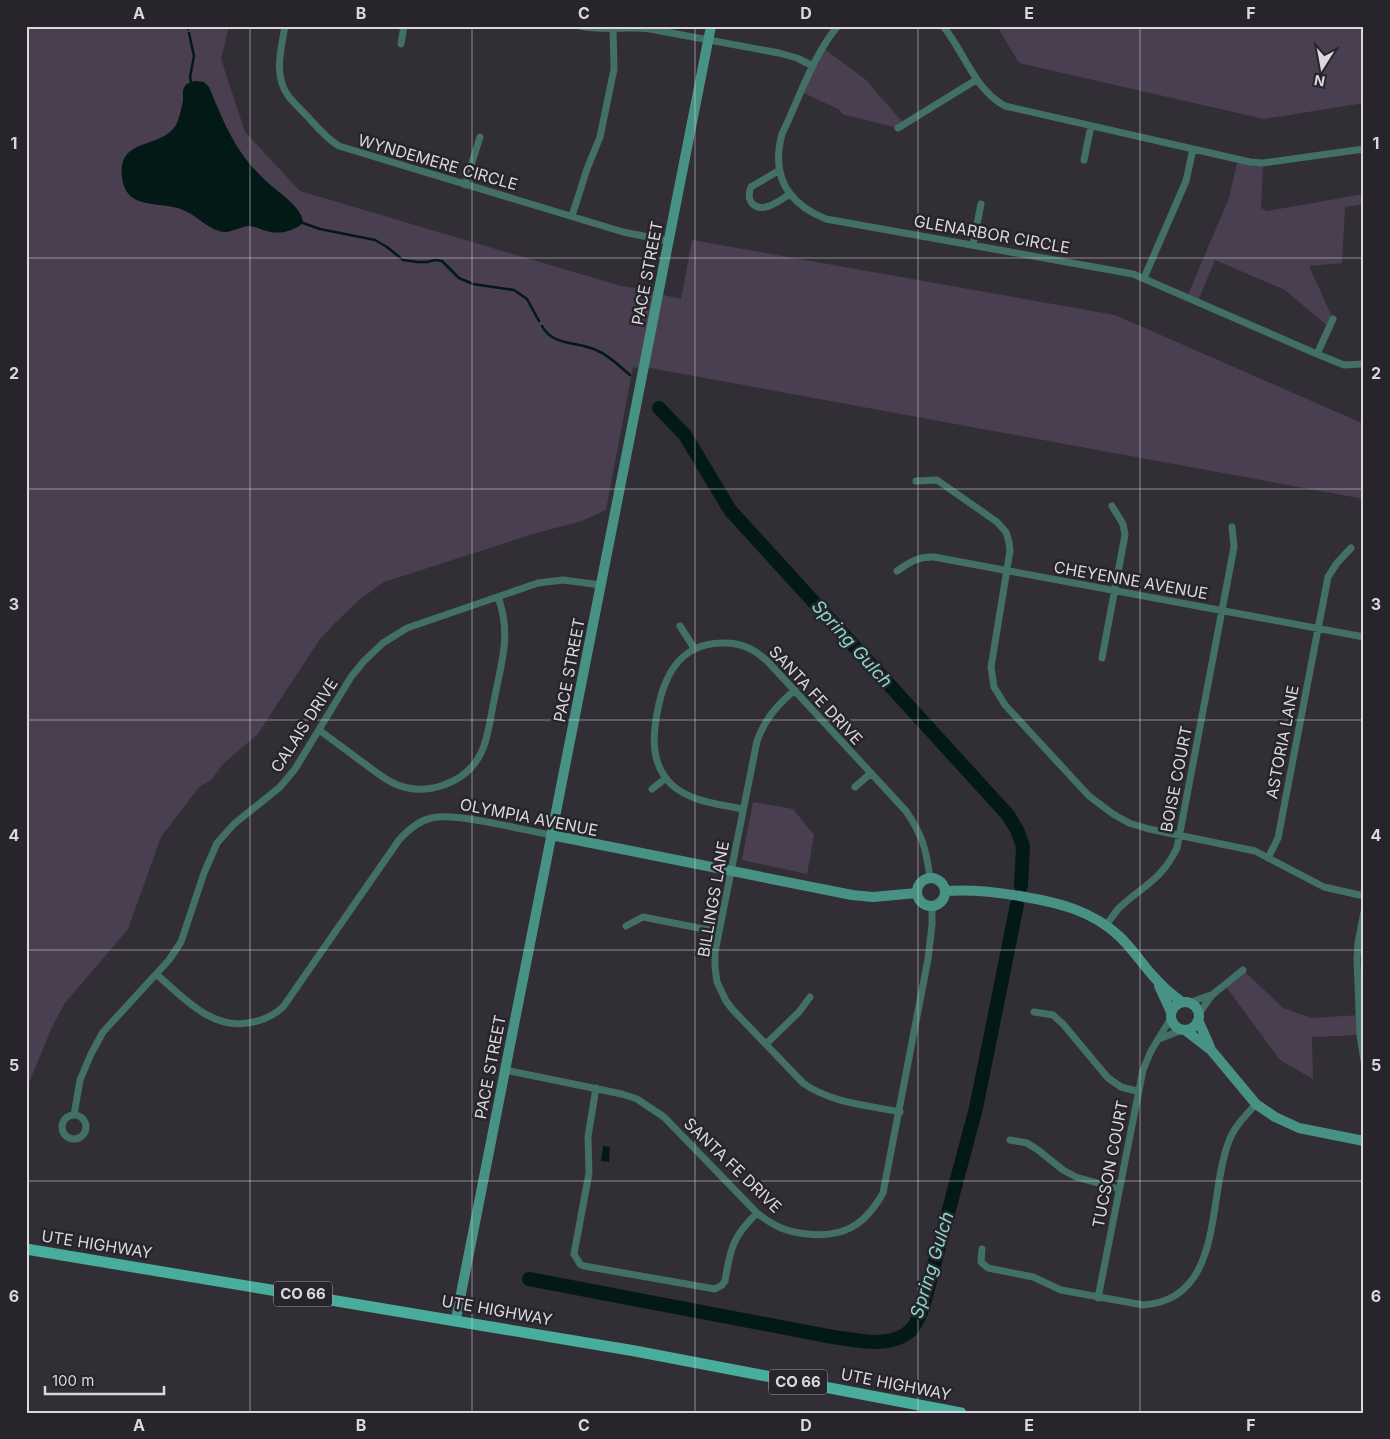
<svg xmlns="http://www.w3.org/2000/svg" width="1390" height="1439" font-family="Inter,sans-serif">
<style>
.green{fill:#493f51}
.water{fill:#021915}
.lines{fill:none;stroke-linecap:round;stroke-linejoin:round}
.stream{stroke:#021915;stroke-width:2.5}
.river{stroke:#021915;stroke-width:14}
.street{stroke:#426f66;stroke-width:7}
.secondary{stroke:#479285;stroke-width:10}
.primary{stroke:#48ad9c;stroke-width:11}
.grid{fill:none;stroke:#dbd8dd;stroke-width:1;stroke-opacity:0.55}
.labels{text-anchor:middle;stroke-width:5;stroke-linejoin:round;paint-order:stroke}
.shield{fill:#28242c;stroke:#a5a2a8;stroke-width:1}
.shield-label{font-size:15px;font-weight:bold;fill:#dbd8dd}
.street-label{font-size:16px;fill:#dbd8dd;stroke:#28242c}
.water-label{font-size:18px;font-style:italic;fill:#87d9c9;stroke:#28242c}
.neatline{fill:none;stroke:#dbd8dd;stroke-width:2}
.grid-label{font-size:16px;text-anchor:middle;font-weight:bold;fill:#dbd8dd}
</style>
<rect width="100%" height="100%" fill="#322e36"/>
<!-- green -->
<path class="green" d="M 26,26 L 229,26 L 221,59 L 245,132 L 300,191 L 621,286 L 659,292 L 659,294 L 681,299 L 692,240 L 1115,315 L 1364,424 L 1364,499 L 645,367 L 644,369 L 633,367 L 606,510 L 582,521 L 533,534 L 384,582 L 359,600 L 337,621 L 320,639 L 257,735 L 224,763 L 211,780 L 199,787 L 161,837 L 128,929 L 65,1003 L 52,1027 L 26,1090 Z
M 997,26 L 1364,26 L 1364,103 L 1264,119 L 1019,63 Z
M 823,48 L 866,80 L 904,124 L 898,128 L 842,114 L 840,110 L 802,92 Z
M 1238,159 L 1263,163 L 1261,208 L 1267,211 L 1364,194 L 1364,204 L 1345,207 L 1342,263 L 1309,266 L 1333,319 L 1329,327 L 1285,290 L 1215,260 L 1198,301 L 1187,297 L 1229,198 Z
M 753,802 L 793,809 L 814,835 L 807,874 L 742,860 Z
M 1243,970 L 1283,1008 L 1311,1018 L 1360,1015 L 1360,1035 L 1312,1037 L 1313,1079 L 1280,1060 L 1224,984 Z"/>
<!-- water -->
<path class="water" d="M 196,81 L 204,82 L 209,87 C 225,125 235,152 266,181 C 276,191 303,207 303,223 C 294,231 279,235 267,231 C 261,230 255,226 249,226 C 239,226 230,235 219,231 C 206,227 196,215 183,210 C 161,200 126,212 122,177 C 117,139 157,148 173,129 C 179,123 181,109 183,101 C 183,96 182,90 185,86 C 188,82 192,82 196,81 Z
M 603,1146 L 610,1147 L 609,1162 L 601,1161 Z"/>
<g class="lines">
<!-- stream -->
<path class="stream" d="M 187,26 L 188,29
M 189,33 L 194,56 L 190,77 L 191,82
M 303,223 L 320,229 L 375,240 L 387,247 L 403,260 L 417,262 L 427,262 L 435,260 L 442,261 L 459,278 L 473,284 L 514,290 L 527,299 L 539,321
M 542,326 C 553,347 580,341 598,351 C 610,356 620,367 630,375"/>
<!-- river -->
<path class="river" d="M 659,408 L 685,435 L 730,510 L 1008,815 L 1017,830 L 1023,846 L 1021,886
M 529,1279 L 833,1337 C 857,1340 890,1349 910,1331 C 916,1326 920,1314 923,1307 L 976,1108 L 1017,905"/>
<!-- street -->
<path class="street" d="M 285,26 C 281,50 273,76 289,97 C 295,104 302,111 308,117 C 318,128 327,139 339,146 L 623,232 L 669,241
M 580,26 C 603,31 627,26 650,29 L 779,53 L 797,58 L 813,66
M 838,26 C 814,53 798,101 782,134 C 771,175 786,203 826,219 L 1133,274 L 1317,354 L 1344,365 L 1364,364
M 943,26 C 965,53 974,89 1005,106 L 1250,162 L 1263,163 L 1364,149
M 401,44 L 404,26
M 898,128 L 976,80
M 1084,160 L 1091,126
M 778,171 L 751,187 C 749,192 748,197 751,202 C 761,216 780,200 790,194
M 465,185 L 480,137
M 572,216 L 587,169 L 600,137 L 614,69 L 613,28
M 973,245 L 981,204
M 1144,278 L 1186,181 L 1193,149
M 1317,354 L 1333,319
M 916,481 L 937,480 L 997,522 L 1006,532 L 1009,542 L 1010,551 L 991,667 L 994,687 L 1005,705 L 1089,796 L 1113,814 L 1129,823 L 1149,829 L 1255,851 L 1324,887 L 1364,896
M 897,571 C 909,563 918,556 934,557 L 1364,637
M 680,626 L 694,648
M 1102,658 L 1125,535 L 1123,524 L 1112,506
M 795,690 C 777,705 765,719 757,741 L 715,952 L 715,967 L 717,982 L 726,1001 L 733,1010 L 803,1083 C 831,1103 867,1105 900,1112
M 319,730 C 334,741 350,753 365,764 C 374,771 383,778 393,783 C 424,798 466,784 481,753 C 489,737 490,718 494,701 C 501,663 512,635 498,597
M 855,787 L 871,773
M 652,789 L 666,778
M 743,809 C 719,804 691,802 672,785 C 652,766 652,740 657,714 C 663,678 678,644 721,643 C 742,642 757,650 771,665 L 906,811 C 923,836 926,849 930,878
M 1268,858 L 1278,838 L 1328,577 L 1337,563 L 1351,548
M 1364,912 L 1358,943 L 1357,960 L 1360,1035 L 1364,1061
M 1106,925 C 1110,920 1114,914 1118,909 C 1142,886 1161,881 1177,848 L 1234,547 L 1232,527
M 626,926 L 643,917 L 719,932
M 156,974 C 183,997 210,1029 248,1023 C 262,1021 273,1016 283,1007 L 399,840 C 408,830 418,821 431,818 C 457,812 522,830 551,835
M 1188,1003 L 1211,995
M 1034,1012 L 1053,1015 L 1063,1024 L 1108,1078 L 1121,1087 L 1137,1091
M 1198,1015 L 1212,995 L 1243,970
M 1159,1039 L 1182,1030
M 766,1044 L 799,1012 L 810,997
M 505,1070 L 622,1094 L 637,1099 L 664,1117 L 757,1213 C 762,1217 768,1221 773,1224 C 783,1230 796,1233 807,1234 C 844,1238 865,1225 883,1193 L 928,959 L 932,925 L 932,906
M 596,1088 L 588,1137 L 589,1173 L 574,1254 L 580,1264 L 584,1266 L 715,1289 L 722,1285 L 725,1281 C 730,1249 733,1236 757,1213
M 74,1115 L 80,1080 L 91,1054 L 103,1032 L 169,960 L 181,942 L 204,873 L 217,843 L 234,824 L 280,787 L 295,769 L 351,677 L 364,661 L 383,643 L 407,628 L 538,583 L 563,580 L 601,585
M62 1127a12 12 0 1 1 24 0a12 12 0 1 1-24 0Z
M 1010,1140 L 1027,1143 L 1038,1150 L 1063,1170 L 1076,1177 L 1119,1189
M 982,1249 L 981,1262 L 988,1268 L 1033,1277 L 1061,1290 L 1143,1305 C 1225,1300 1207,1196 1229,1141 C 1234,1127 1246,1115 1256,1104
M 1098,1298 L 1143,1070 L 1151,1051 L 1171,1018"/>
<!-- secondary -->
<path class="secondary" d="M 551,835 L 852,895 L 873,897 L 917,893
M917 892a14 14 0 1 1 28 0a14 14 0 1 1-28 0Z
M 945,891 C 973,889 998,892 1025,897 C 1060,903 1092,911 1119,936 C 1132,948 1142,964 1154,977 C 1162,986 1172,995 1182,1002
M 1159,986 L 1171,1012
M1171 1016a14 14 0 1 1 28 0a14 14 0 1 1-28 0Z
M 1198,1020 L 1210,1047
M 1185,1030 L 1211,1050 L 1256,1104 L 1275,1117 L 1299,1128 L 1364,1141
M 456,1319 L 711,26"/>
<!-- primary -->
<path class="primary" d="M 26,1249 L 635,1351 L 961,1413"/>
</g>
<!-- grid -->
<path class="grid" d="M 250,26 L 250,1413M 472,26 L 472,1413M 695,26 L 695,1413M 918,26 L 918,1413M 1140,26 L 1140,1413M 26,258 L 1364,258M 26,489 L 1364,489M 26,720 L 1364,720M 26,950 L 1364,950M 26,1181 L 1364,1181"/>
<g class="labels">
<!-- shield labels -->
<g class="shield">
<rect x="274" y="1281.5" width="58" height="25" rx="4"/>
<rect x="769" y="1369.5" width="58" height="25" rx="4"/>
</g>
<g class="shield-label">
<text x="303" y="1299">CO 66</text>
<text x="798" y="1387">CO 66</text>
</g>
<!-- street labels -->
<g class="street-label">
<text transform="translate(438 162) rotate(16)" y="6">WYNDEMERE CIRCLE</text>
<text transform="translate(992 234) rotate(10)" y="6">GLENARBOR CIRCLE</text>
<text transform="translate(647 273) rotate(-79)" y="6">PACE STREET</text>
<text transform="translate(1131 580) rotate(10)" y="6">CHEYENNE AVENUE</text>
<text transform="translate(569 670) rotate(-79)" y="6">PACE STREET</text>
<text transform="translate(816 695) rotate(47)" y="6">SANTA FE DRIVE</text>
<text transform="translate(304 725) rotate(-57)" y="6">CALAIS DRIVE</text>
<text transform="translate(1282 742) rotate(-79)" y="6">ASTORIA LANE</text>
<text transform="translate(1176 779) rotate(-79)" y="6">BOISE COURT</text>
<text transform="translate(529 817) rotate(11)" y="6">OLYMPIA AVENUE</text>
<text transform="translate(713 899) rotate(-80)" y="6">BILLINGS LANE</text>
<text transform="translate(490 1067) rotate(-79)" y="6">PACE STREET</text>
<text transform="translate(1110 1164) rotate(-79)" y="6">TUCSON COURT</text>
<text transform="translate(733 1165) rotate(44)" y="6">SANTA FE DRIVE</text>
<text transform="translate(97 1244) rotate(9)" y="6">UTE HIGHWAY</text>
<text transform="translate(497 1310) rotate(10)" y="6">UTE HIGHWAY</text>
<text transform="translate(896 1384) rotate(11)" y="6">UTE HIGHWAY</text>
</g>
<!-- water labels -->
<g class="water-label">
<text transform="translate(852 644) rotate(48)" y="6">Spring Gulch</text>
<text transform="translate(932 1265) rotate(-73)" y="6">Spring Gulch</text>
</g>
</g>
<!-- border -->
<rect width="1390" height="1439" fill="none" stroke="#28242c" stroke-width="55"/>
<!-- north arrow -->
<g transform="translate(1322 68) rotate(191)" stroke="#28242c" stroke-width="4" paint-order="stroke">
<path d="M0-4L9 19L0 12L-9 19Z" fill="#dbd8dd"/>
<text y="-8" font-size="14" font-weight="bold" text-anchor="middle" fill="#dbd8dd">N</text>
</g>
<!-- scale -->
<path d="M45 1386v8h119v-8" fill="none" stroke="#dbd8dd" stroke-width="2.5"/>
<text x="52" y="1386" font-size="15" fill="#dbd8dd" stroke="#28242c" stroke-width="4" paint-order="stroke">100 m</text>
<rect x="28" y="28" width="1334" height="1384" class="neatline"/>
<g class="grid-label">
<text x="139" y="19">A</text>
<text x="361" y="19">B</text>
<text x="584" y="19">C</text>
<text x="806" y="19">D</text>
<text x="1029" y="19">E</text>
<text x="1251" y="19">F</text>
<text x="14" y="149">1</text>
<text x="1376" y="149">1</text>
<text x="14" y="379">2</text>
<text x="1376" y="379">2</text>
<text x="14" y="610">3</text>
<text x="1376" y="610">3</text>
<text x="14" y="841">4</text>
<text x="1376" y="841">4</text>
<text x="14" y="1071">5</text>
<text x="1376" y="1071">5</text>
<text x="14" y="1302">6</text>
<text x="1376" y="1302">6</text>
<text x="139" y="1431">A</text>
<text x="361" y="1431">B</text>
<text x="584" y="1431">C</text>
<text x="806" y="1431">D</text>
<text x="1029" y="1431">E</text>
<text x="1251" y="1431">F</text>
</g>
</svg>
